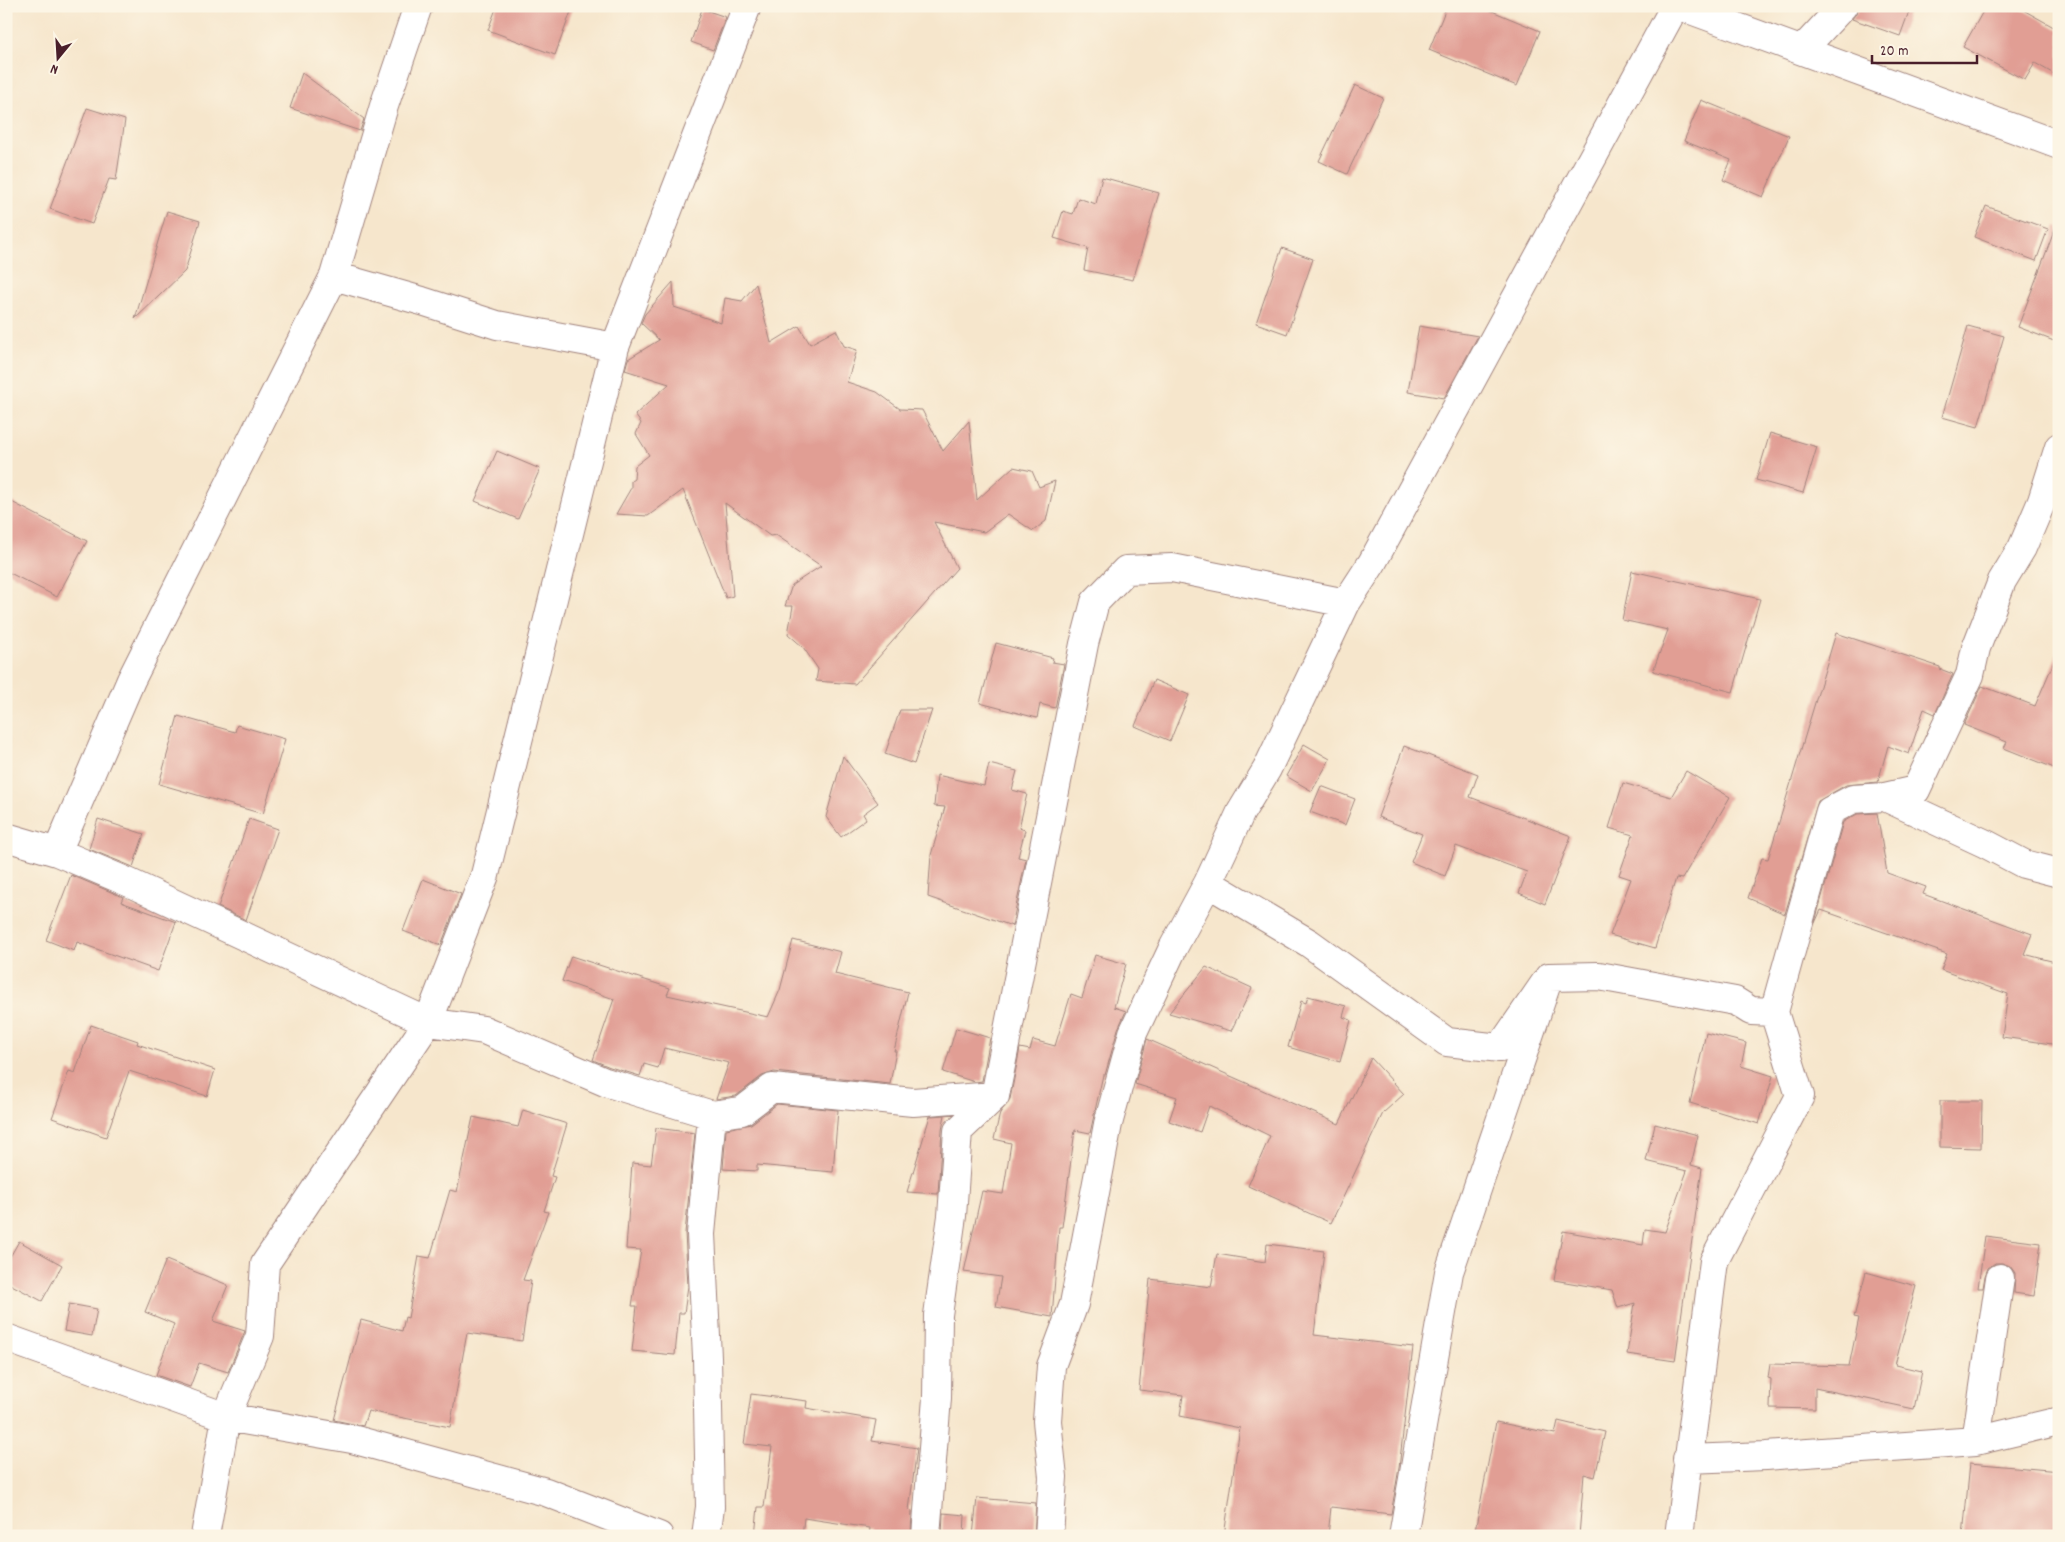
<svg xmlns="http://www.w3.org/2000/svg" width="2065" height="1542" font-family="Dekko,sans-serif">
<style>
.building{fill:#e19e94}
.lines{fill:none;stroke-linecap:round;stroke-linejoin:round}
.minor-casing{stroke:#a0827c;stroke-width:30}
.major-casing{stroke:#a0827c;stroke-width:30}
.minor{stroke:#fff;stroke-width:28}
.major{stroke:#fff;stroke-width:28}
</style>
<rect width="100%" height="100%" fill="#fcf5e5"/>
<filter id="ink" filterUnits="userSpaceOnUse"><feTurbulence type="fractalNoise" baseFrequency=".02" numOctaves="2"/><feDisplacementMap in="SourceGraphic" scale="10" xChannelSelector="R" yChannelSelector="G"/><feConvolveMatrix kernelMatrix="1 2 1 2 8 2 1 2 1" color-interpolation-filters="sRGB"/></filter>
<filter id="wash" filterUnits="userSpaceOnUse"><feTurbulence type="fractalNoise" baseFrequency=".0096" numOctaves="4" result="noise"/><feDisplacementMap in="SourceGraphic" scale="20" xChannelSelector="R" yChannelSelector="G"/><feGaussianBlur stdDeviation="1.12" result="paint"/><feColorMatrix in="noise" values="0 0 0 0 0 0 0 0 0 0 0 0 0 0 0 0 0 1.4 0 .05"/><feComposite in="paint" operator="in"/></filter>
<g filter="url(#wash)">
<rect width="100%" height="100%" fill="#f6e6cc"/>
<g id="blocks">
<!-- building -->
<path class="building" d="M 497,6 L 573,6 L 555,55 L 488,30 Z
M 1447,6 L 1480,6 L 1540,31 L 1517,86 L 1429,50 Z
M 1858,6 L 1911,6 L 1900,36 L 1852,19 L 1858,10 Z
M 1986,6 L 2016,6 L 2059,30 L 2059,77 L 2035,63 L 2025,80 L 1963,47 Z
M 702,9 L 726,17 L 713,50 L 691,42 Z
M 302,73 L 364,119 L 360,131 L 290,108 Z
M 1355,85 L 1383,98 L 1347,174 L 1319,161 Z
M 1701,100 L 1789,136 L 1763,197 L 1723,180 L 1731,160 L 1684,141 Z
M 87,108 L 125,120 L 116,180 L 109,179 L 92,224 L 50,209 Z
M 1102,177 L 1159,193 L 1133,280 L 1084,270 L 1088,248 L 1054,238 L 1063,211 L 1073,214 L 1078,198 L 1096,204 Z
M 1986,206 L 2048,229 L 2036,261 L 1974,237 Z
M 167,211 L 200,221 L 185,271 L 135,319 Z
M 2056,226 L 2059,227 L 2059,343 L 2018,327 Z
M 1282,248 L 1313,259 L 1287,334 L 1256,323 Z
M 673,282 L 674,307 L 721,323 L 725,298 L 742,301 L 756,284 L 771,343 L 799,326 L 810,344 L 836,330 L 844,346 L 857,350 L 847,382 L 877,392 L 900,409 L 922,410 L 943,451 L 969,421 L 977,500 L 1013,467 L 1032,471 L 1039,487 L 1055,481 L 1046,521 L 1033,531 L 1008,514 L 984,532 L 934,522 L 957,568 L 855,684 L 816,681 L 818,669 L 803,647 L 788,634 L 793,606 L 785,606 L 792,585 L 821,566 L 776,535 L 770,536 L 725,503 L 733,596 L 726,598 L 683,490 L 648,516 L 616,514 L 631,488 L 631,481 L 634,479 L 635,466 L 649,455 L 636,434 L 641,423 L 635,415 L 669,384 L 625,370 L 628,359 L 659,340 L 641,323 L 645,314 Z
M 1419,326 L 1478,336 L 1444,398 L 1408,392 Z
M 1968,326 L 2004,336 L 1978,427 L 1942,417 Z
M 1770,433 L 1817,447 L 1803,493 L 1756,480 Z
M 497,451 L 540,469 L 518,519 L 475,501 Z
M 6,499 L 87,541 L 57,597 L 6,571 Z
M 1632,571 L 1760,599 L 1733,692 L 1653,671 L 1668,630 L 1622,620 Z
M 1836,633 L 1940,667 L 1940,669 L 1953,674 L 1935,714 L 1924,709 L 1909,754 L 1888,746 L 1878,782 L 1846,785 L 1818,801 L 1785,914 L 1748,898 L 1762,858 L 1768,859 Z
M 996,643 L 1053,658 L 1052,662 L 1064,664 L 1055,708 L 1040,704 L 1037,718 L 980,703 Z
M 2059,650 L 2059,770 L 2004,748 L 2007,742 L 1964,725 L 1982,686 L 2035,706 Z
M 1154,680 L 1189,695 L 1170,741 L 1135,726 Z
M 900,710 L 932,710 L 914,764 L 885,754 Z
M 178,716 L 235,732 L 237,725 L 285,739 L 263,814 L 159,784 Z
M 1304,744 L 1330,759 L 1312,791 L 1286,776 Z
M 1404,746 L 1478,774 L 1470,797 L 1571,836 L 1545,904 L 1519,893 L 1527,872 L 1456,846 L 1445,876 L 1411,862 L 1422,834 L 1378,817 Z
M 843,756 L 878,803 L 863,814 L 866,819 L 841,837 L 826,817 Z
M 989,764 L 1017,771 L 1012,790 L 1027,794 L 1019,828 L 1025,830 L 1018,857 L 1026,859 L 1012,926 L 928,897 L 931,855 L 945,807 L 934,806 L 937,775 L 984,786 Z
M 1686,771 L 1730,797 L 1682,879 L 1676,878 L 1655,948 L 1610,935 L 1631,879 L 1619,875 L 1633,835 L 1609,828 L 1623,783 L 1671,797 Z
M 1321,786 L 1355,799 L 1345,825 L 1310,812 Z
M 1877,813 L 1887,873 L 1926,887 L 1923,894 L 2032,934 L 2024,954 L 2059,963 L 2059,1045 L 2002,1037 L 2008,994 L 1941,970 L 1947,954 L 1821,910 L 1814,925 L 1843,822 L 1857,814 Z
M 98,819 L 144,834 L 133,867 L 89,849 Z
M 249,819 L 278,829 L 246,920 L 218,907 Z
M 71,875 L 123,897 L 121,902 L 176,922 L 158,971 L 77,942 L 74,951 L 46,940 Z
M 423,879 L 461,894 L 441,945 L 403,931 Z
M 793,940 L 841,952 L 835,974 L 908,992 L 894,1051 L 896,1051 L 890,1084 L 774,1072 L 762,1076 L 736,1096 L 716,1099 L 729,1063 L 664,1048 L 658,1068 L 644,1064 L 640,1076 L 610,1067 L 593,1060 L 614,999 L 562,981 L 571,956 L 670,988 L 667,995 L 768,1017 L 780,990 Z
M 1095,955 L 1126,964 L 1114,1007 L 1126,1011 L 1118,1029 L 1105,1075 L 1103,1075 L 1090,1133 L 1075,1130 L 1062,1227 L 1059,1227 L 1052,1317 L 996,1307 L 1001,1277 L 964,1272 L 982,1191 L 1003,1194 L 1011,1143 L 994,1139 L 1000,1113 L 1010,1099 L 1020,1048 L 1030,1050 L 1033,1040 L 1055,1046 L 1071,994 L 1082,998 Z
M 1206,967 L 1252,988 L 1231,1031 L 1169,1013 Z
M 1308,996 L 1346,1006 L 1343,1017 L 1351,1020 L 1340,1062 L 1288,1047 L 1301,1001 L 1306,1003 Z
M 91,1025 L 138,1041 L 137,1044 L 215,1070 L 207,1096 L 129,1071 L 106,1137 L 52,1118 L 69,1071 L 75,1073 Z
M 956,1028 L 990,1038 L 982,1081 L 975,1082 L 943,1072 Z
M 1706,1033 L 1746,1043 L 1741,1066 L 1773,1076 L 1759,1124 L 1690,1103 Z
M 1147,1039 L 1339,1124 L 1371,1058 L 1404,1094 L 1383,1113 L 1331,1223 L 1248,1186 L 1270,1136 L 1209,1106 L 1200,1132 L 1169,1121 L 1177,1097 L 1135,1084 Z
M 1940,1101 L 1982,1101 L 1981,1148 L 1940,1147 Z
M 777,1104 L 838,1110 L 833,1172 L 757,1165 L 757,1171 L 723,1169 L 726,1129 L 751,1124 Z
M 523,1110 L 567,1124 L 551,1176 L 555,1177 L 544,1211 L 548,1212 L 523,1280 L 531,1281 L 522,1341 L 467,1333 L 450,1427 L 368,1411 L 363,1426 L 334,1420 L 361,1320 L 402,1331 L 405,1317 L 408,1318 L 419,1256 L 430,1258 L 450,1190 L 457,1192 L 473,1117 L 518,1127 Z
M 945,1115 L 942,1130 L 938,1194 L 907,1192 L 930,1116 Z
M 1655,1124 L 1698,1135 L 1691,1165 L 1702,1168 L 1675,1361 L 1627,1354 L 1635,1303 L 1618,1308 L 1612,1290 L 1554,1280 L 1563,1231 L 1643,1245 L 1645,1229 L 1665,1232 L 1687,1171 L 1646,1161 Z
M 656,1128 L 695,1133 L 685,1233 L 688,1286 L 684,1313 L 679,1313 L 675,1355 L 632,1351 L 637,1306 L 632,1306 L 641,1250 L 626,1249 L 632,1163 L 651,1165 Z
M 1985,1236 L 2041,1243 L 2034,1296 L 2014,1293 L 2015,1273 L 2010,1266 L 2002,1263 L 1995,1263 L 1988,1268 L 1985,1276 L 1983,1288 L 1978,1288 Z
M 19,1241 L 62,1265 L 42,1301 L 6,1282 L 6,1264 Z
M 1267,1244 L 1324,1251 L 1314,1335 L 1413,1347 L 1399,1468 L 1391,1514 L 1331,1507 L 1328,1536 L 1224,1536 L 1240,1428 L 1180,1416 L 1183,1395 L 1139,1390 L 1150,1279 L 1211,1287 L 1217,1254 L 1265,1262 Z
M 166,1260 L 228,1285 L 213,1321 L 245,1331 L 228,1372 L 199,1363 L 190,1387 L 156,1375 L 174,1324 L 145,1312 Z
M 1866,1272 L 1916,1286 L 1895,1365 L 1922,1371 L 1914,1409 L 1815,1388 L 1815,1409 L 1770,1408 L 1771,1379 L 1768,1378 L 1770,1364 L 1849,1366 L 1859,1318 L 1854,1317 Z
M 69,1304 L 97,1309 L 92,1336 L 64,1331 Z
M 751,1394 L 807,1401 L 806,1408 L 876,1420 L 872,1441 L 917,1448 L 909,1510 L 912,1511 L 911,1536 L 869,1536 L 870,1528 L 804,1518 L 802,1536 L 755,1536 L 758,1507 L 764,1507 L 772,1447 L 744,1444 Z
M 1558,1421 L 1605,1432 L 1595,1477 L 1584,1474 L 1579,1536 L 1474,1536 L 1496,1422 L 1555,1434 Z
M 1970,1463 L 2059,1471 L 2059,1536 L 1963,1536 Z
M 977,1498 L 1036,1503 L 1034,1536 L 973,1536 Z
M 943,1513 L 965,1515 L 964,1536 L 942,1536 Z"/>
</g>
</g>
<g filter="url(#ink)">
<use href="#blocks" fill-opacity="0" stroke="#a0827c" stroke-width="1"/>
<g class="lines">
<!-- minor casing -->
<g class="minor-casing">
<path id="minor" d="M 1802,50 L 1843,6
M 334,276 L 422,301 L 497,325 L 615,347
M 1885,797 L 1986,844 L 2024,864 L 2059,873
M 6,837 L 57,852 L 130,883 L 428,1022 L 484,1030 L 605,1082 L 712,1115 L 742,1111 L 772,1088 L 913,1102 L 995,1096
M 57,852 L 131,680 L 334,276 L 384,106 L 418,6
M 1208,883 L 1309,943 L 1447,1042 L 1500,1048 L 1549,977 L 1449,1272 L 1403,1536
M 1549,977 L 1599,976 L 1735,1001 L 1751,1011 L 1774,1012
M 6,1338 L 226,1417 L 260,1336 L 265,1264 L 428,1022 L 485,875 L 615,347 L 747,6
M 1976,1441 L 2059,1421
M 1687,1459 L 1766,1456 L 1976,1441 L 2000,1278
M 205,1536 L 226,1417 L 352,1439 L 546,1492 L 659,1536
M 706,1536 L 710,1507 L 707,1357 L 701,1234 L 712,1115
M 926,1536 L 937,1398 L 938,1315 L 952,1216 L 958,1131 L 995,1096 L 1084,644 L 1095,602 L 1126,570 L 1172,568 L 1346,603
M 1049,1536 L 1053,1477 L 1047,1421 L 1051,1366 L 1074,1304 L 1108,1124 L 1133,1033 L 1173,948 L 1208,883 L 1241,812 L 1267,769 L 1346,603 L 1372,563 L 1675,6
M 1679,1536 L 1714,1261 L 1800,1096 L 1774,1012 L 1830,811 L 1853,799 L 1885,797 L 1916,790 L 1970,675 L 1976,648 L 2002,581 L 2022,548 L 2042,501 L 2059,447"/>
</g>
<!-- major casing -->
<g class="major-casing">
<path id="major" d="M 1680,6 L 2059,145"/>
</g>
<!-- minor -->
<use href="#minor" class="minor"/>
<!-- major -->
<use href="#major" class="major"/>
</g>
</g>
<!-- margin -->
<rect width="2065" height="1542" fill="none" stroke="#fcf5e5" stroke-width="25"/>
<!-- north arrow -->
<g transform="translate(58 58) rotate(198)" stroke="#fcf5e5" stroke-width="4" paint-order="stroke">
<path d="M0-4L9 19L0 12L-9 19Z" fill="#4a1f2b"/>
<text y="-8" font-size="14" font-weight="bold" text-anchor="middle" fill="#4a1f2b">N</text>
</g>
<!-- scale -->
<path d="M1872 55v8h105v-8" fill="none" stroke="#4a1f2b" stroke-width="2.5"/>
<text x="1880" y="55" font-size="15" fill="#4a1f2b" stroke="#fcf5e5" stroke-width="4" paint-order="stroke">20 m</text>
</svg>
